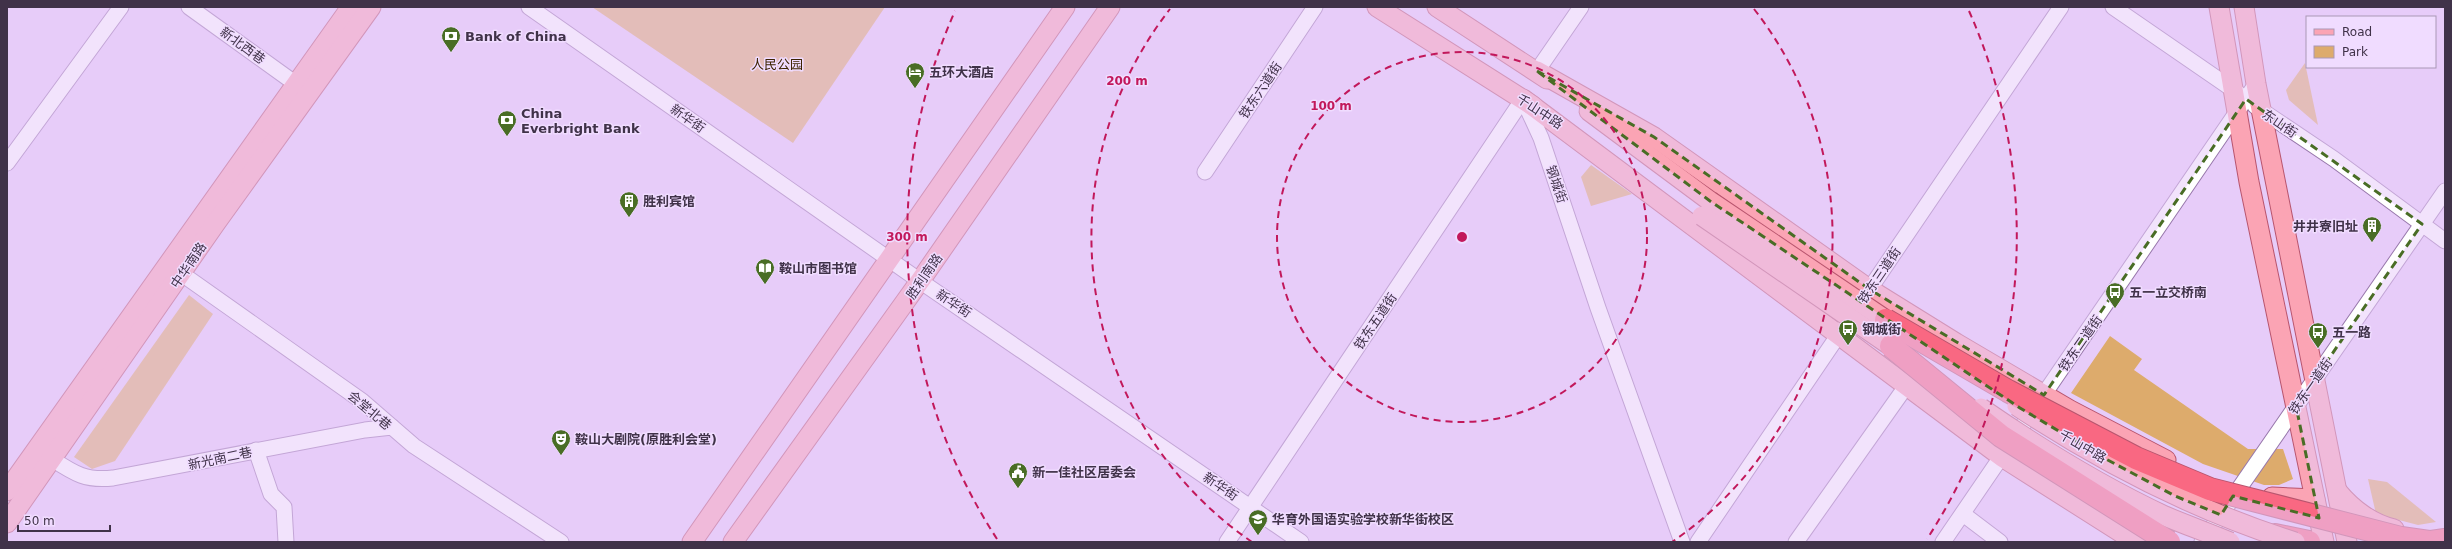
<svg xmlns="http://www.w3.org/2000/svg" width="2452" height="549" font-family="'DejaVu Sans','Noto Sans SC',sans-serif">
  <rect width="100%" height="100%" fill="#e7ccf9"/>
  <g fill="#ddab6c">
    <path d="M592 7H885L793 143Z"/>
    <path d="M2305 63 2318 125 2289 100 2286 90Z"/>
    <path d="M1591 165 1632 194 1591 206 1581 177Z"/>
    <path d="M189 295 213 314 115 461 92 469 74 457Z"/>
    <path d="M2110 336 2142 359 2134 370 2248 449H2283L2293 479 2279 485H2264L2203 464 2071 393Z"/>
    <path d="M2368 479 2387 482 2436 522 2418 525 2376 514Z"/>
  </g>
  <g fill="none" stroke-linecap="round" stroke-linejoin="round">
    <g stroke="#9878ac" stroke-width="17">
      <g id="minor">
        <path d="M189 7 296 84"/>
        <path d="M529 7 920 281 1301 542"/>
        <path d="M2113 7 2238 93"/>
        <path d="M1537 71 1581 7"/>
        <path d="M1523 99 1541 138 1598 308 1682 542"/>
        <path d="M2255 106 2334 159 2445 241"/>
        <path d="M7 163 121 7"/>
        <path d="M1205 172 1315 7"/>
        <path d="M182 274 362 401 414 446 561 542"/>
        <path d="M256 450 271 494 284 507 286 542"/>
        <path d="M52 459C75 474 86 481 113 478L365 430 392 427"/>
        <path d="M1963 514 2000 542"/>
        <path d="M1227 542 1523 99"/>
        <path d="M1698 542 2061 7"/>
        <path d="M1796 542 1907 385"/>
        <path d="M1943 542 2256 84"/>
        <path d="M2202 542 2445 191"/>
      </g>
    </g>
    <g stroke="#b8556e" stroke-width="21">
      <g id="major">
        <path d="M1377 7 1533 106"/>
        <path d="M1437 7 1547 79"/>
        <path d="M2219 7 2249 182 2324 542"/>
        <path d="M2244 7 2256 84 2347 542"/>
        <path d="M1537 71 1654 137 1869 289 1956 343 2070 410 2166 460"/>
        <path d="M1523 99 2002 457 2136 542"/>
        <path d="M1589 111 1710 201"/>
        <path d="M7 491 351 7"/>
        <path d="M2338 492C2352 509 2372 524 2394 529"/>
        <path d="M2272 497 2315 499"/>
        <path d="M7 523 215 224 371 7"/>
        <path d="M692 542 1065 7"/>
        <path d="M733 542 920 281 1110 7"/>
      </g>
    </g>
    <g stroke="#b8556e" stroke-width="24">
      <g id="highway">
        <path d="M2275 535 2309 542"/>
        <path d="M2431 542 2445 540"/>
      </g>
    </g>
    <use href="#minor" stroke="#fff" stroke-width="15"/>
    <use href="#major" stroke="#fba4b4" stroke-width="19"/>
    <use href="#highway" stroke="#f96882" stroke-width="22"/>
    <g stroke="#b8556e" stroke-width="21" stroke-linecap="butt">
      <g id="major-bridge">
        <path d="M1710 201 1886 320"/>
        <path d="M1702 216 1891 346"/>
        <path d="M2017 406C2103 463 2197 511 2295 542"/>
        <path d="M1981 408C2039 448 2101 486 2165 516 2186 525 2209 533 2230 542"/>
      </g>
    </g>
    <g stroke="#b8556e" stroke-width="24" stroke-linecap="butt">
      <g id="highway-bridge">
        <path d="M1886 320 2008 391 2136 458 2210 489 2401 538 2429 542"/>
        <path d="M1891 346 2001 436 2169 542"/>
      </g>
    </g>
    <use href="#major-bridge" stroke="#fba4b4" stroke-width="19"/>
    <use href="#highway-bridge" stroke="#f96882" stroke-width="22"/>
  </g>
  <path d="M0 0H2452V549H0ZM1537 71 1654 137 1869 289 2044 395 2246 99 2422 224 2296 406 2319 518 2233 496 2221 515 2175 496 2104 458 2020 408 1710 201Z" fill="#e7ccf9" fill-opacity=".55" fill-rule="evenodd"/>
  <path fill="none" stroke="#496d25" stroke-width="3" stroke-dasharray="8 5" stroke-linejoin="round" d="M1537 71 1654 137 1869 289 2044 395 2246 99 2422 224 2296 406 2319 518 2233 496 2221 515 2175 496 2104 458 2020 408 1710 201Z"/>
  <g fill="none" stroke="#c2185b" stroke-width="2" stroke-dasharray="7 5">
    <circle cx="1462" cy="237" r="185"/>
    <path d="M1252 542A370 370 0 0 1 1170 9M1754 9A370 370 0 0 1 1672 542"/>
    <path d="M997 539A555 555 0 0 1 955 11M1969 11A555 555 0 0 1 1927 539"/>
  </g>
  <defs>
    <g id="bank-pin" transform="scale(1)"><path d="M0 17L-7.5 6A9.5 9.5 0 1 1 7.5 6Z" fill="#496d25" stroke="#f0dcff"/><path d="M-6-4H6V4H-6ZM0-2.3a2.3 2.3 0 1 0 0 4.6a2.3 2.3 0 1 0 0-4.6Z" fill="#fff"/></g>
    <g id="hotel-pin" transform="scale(1)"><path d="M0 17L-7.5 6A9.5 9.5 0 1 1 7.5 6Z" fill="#496d25" stroke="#f0dcff"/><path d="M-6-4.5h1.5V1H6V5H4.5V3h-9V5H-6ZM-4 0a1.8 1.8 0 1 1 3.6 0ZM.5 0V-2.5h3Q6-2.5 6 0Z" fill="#fff"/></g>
    <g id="building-pin" transform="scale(1)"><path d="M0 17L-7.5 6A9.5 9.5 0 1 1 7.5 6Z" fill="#496d25" stroke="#f0dcff"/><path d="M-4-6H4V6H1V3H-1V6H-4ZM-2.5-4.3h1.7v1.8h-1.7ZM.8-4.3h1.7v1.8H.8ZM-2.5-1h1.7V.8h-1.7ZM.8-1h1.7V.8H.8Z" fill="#fff"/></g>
    <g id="library-pin" transform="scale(1)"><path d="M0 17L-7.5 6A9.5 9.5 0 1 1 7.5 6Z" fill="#496d25" stroke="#f0dcff"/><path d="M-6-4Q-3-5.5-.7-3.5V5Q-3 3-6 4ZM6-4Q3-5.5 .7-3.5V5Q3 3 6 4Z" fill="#fff"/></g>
    <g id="bus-pin" transform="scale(1)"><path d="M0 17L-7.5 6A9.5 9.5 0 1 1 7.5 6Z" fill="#496d25" stroke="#f0dcff"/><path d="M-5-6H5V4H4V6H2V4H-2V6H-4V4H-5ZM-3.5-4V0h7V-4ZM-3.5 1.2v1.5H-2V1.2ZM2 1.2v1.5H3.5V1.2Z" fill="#fff"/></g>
    <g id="theatre-pin" transform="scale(1)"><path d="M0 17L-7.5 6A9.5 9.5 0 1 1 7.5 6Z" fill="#496d25" stroke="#f0dcff"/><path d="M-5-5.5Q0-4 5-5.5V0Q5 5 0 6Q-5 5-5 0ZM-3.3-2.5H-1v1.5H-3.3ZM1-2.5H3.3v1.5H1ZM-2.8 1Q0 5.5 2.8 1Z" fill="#fff"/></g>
    <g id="civic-pin" transform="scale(1)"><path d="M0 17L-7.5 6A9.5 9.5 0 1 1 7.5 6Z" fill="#496d25" stroke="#f0dcff"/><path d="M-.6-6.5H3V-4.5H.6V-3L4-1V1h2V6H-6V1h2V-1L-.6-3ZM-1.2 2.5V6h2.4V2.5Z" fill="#fff"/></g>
    <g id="school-pin" transform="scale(1)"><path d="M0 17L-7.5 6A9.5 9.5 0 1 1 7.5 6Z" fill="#496d25" stroke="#f0dcff"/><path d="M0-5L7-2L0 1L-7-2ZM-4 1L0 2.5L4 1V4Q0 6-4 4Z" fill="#fff"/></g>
  </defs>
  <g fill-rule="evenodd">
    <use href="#bank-pin" x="451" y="36"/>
    <use href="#hotel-pin" x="915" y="72"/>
    <use href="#bank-pin" x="507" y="120"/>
    <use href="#building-pin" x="629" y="201"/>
    <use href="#building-pin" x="2372" y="226"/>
    <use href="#library-pin" x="765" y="268"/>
    <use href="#bus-pin" x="2115" y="292"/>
    <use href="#bus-pin" x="1848" y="329"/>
    <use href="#bus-pin" x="2318" y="332"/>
    <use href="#theatre-pin" x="561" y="439"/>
    <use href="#civic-pin" x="1018" y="472"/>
    <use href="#school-pin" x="1258" y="519"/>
  </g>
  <g text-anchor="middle" stroke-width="3" stroke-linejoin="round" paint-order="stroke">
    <g font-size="13" font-weight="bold" fill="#403249" stroke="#f0dcff" text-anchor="start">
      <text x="465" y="41">Bank of China</text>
      <text x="929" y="77">五环大酒店</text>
      <text x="521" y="118">China<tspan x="521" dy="15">Everbright Bank</tspan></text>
      <text x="643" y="206">胜利宾馆</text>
      <text x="2358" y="231" text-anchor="end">井井寮旧址</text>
      <text x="779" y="273">鞍山市图书馆</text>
      <text x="2129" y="297">五一立交桥南</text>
      <text x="1862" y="334">钢城街</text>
      <text x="2332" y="337">五一路</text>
      <text x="575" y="444">鞍山大剧院(原胜利会堂)</text>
      <text x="1032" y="477">新一佳社区居委会</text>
      <text x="1272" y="524">华育外国语实验学校新华街校区</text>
    </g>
    <g font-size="13" fill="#403249" stroke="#f0dcff">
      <text transform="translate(243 45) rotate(36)" y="5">新北西巷</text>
      <text transform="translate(1260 90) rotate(-56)" y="5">铁东六道街</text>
      <text transform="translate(1540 111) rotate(33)" y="5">千山中路</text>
      <text transform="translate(688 118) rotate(35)" y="5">新华街</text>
      <text transform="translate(2280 123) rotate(34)" y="5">东山街</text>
      <text transform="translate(1557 184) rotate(71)" y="5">钢城街</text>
      <text transform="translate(188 265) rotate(-56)" y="5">中华南路</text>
      <text transform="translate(1879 275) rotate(-56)" y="5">铁东三道街</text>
      <text transform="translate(924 276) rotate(-55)" y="5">胜利南路</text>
      <text transform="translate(954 303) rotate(33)" y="5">新华街</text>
      <text transform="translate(1375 321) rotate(-56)" y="5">铁东五道街</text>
      <text transform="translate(2080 343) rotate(-55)" y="5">铁东二道街</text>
      <text transform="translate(2310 386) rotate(-55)" y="5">铁东一道街</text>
      <text transform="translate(370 410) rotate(40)" y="5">会堂北巷</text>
      <text transform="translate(2083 446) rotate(30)" y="5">千山中路</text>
      <text transform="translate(220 458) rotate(-12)" y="5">新光南二巷</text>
      <text transform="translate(1221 486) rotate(34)" y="5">新华街</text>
    </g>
    <g font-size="13" fill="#3c2300" stroke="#f0dcff">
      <text x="777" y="69">人民公园</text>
    </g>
  </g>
  <circle cx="1462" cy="237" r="6" fill="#c2185b" stroke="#f0dcff" stroke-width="2"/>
  <g font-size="12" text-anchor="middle" font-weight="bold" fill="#c2185b" stroke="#f0dcff" stroke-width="3" stroke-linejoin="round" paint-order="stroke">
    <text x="1127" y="85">200 m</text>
    <text x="1331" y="110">100 m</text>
    <text x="907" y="241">300 m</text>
  </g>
  <rect width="2452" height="549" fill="none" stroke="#403249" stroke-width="16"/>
  <rect x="2306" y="16" width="130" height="52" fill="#f0dcff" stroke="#aa98b6"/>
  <rect x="2314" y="29" width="20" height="6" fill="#fba4b4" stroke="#aa98b6"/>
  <text x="2342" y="36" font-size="12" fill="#403249">Road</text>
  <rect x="2314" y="46" width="20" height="12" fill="#ddab6c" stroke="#aa98b6"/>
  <text x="2342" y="56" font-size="12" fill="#403249">Park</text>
  <path d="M18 525v6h92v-6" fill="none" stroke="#403249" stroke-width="2"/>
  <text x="24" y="525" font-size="12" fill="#403249" stroke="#f0dcff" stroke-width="3" paint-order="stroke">50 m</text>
</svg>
